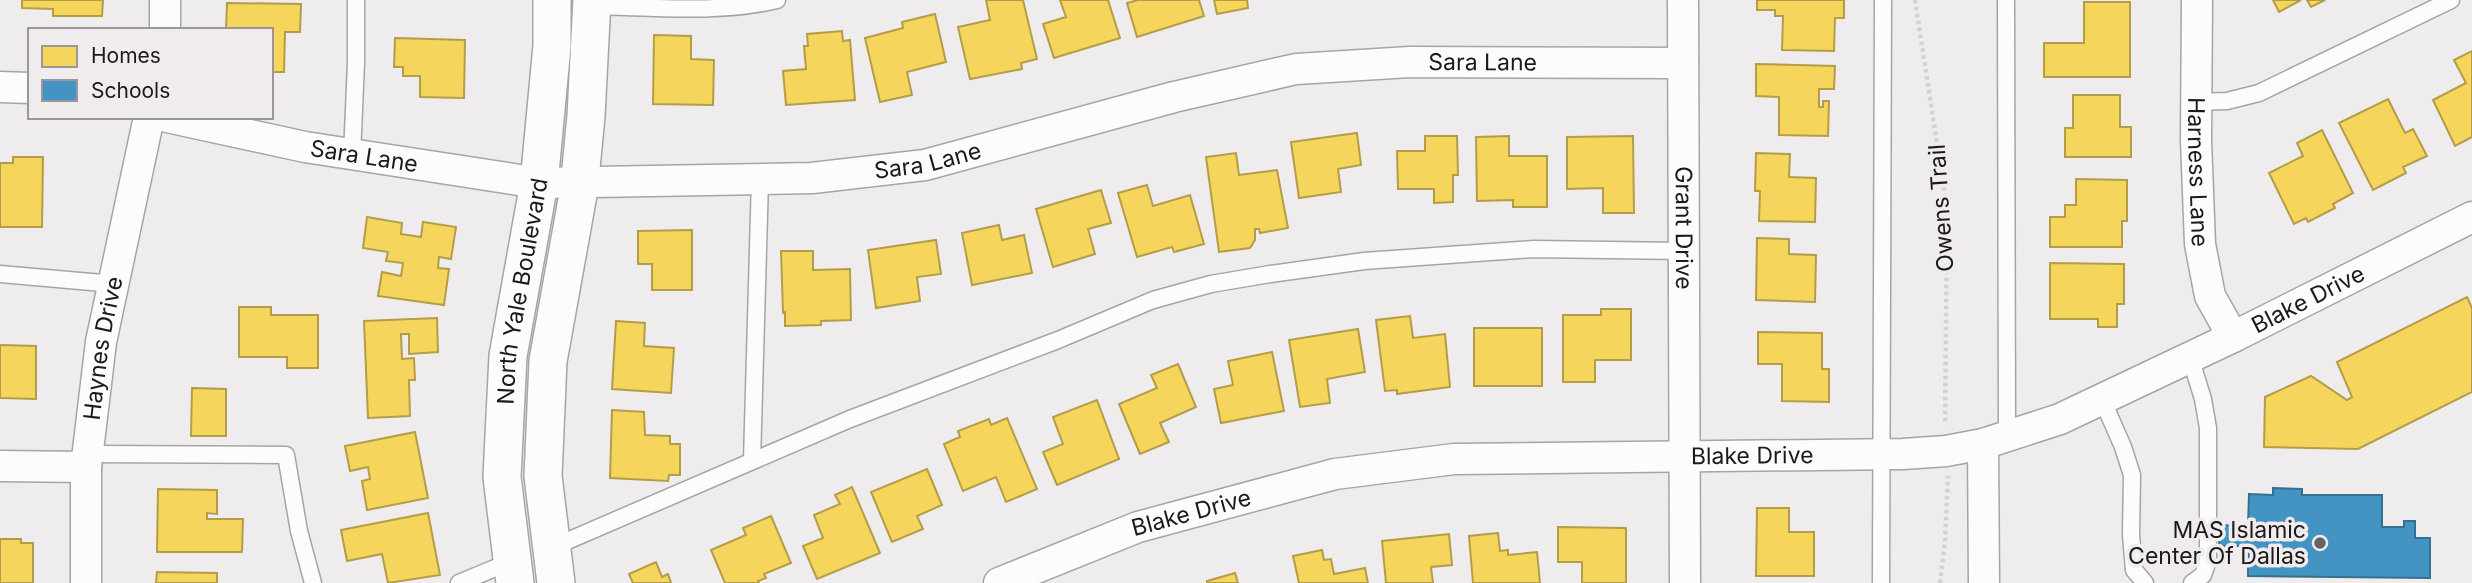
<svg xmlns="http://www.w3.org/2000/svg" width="2472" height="583" font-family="Inter,sans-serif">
  <rect width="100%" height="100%" fill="#efeced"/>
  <g fill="#f6d55c" stroke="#b49d48" stroke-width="2">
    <path d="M22 0H103L102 16H53V9L22 8Z"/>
    <path d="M986 0H1023L1037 59 1021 63 1022 69 970 79 958 27 990 20Z"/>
    <path d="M1060 0H1108L1120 38 1054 58 1043 24 1066 17Z"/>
    <path d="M1138 0H1199L1204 16 1137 37 1127 3Z"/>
    <path d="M1214 0H1247L1248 8 1217 14Z"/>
    <path d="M1757 0H1844V18H1835L1834 51 1782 50 1783 16H1775V10H1757Z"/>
    <path d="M2273 0H2301L2279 12Z"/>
    <path d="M2307 0H2325L2311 7Z"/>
    <path d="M2084 2H2130V77H2044V43H2084Z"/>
    <path d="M227 3 301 4 300 32H285L284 72H271V30H226Z"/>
    <path d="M935 14 946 62 907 72 912 95 880 102 865 38 903 28 902 22Z"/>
    <path d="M842 31 843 41 850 40 855 100 786 105 783 71 806 69 804 46H808L807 34Z"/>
    <path d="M654 35 691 36V59L714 60 713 105 653 104Z"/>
    <path d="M395 38 465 40 464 98 420 97V76H403V67H394Z"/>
    <path d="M2472 51V137L2455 146 2433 100 2466 83 2454 60Z"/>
    <path d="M1756 64 1835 66 1834 89H1819V107H1823V101H1829L1828 136 1779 135V97L1756 96Z"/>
    <path d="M2073 95H2120V127H2131V157H2065V128H2073Z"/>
    <path d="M2388 99 2405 133 2413 129 2427 156 2403 167 2406 173 2373 190 2339 123Z"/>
    <path d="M2322 130 2353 193 2333 204 2335 208 2308 222 2306 218 2294 224 2269 173 2303 156 2297 143Z"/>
    <path d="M1357 133 1361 165 1338 169 1341 192 1299 198 1291 142Z"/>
    <path d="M1425 136H1457L1458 175H1453V202L1434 203V189H1398L1397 151H1425Z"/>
    <path d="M1509 136V156H1547V207H1513V200L1477 201 1476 137Z"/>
    <path d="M1633 136 1634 213H1603V188L1567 189V137Z"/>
    <path d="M1236 153 1239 175 1277 170 1288 228 1260 233 1259 229H1255V240L1250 248 1219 252 1206 157Z"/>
    <path d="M1756 153 1790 154 1789 177 1816 178 1815 222 1759 221 1760 191H1755Z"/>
    <path d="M13 157H43L42 227H0V163H13Z"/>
    <path d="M2076 179 2127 180V221H2122V247H2050V217H2065V205H2076Z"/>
    <path d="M1147 185 1153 206 1190 195 1204 244 1174 252 1172 247 1137 257 1118 193Z"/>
    <path d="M1101 190 1111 223 1088 229 1095 254 1053 267 1036 209Z"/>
    <path d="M367 217 402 223 401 234 421 237 423 222 456 227 451 259 439 257 438 268 449 269 444 305 378 296 382 272 401 276 403 263 386 261 388 252 363 248Z"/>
    <path d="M999 225 1002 240 1024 235 1032 273 972 285 962 233Z"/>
    <path d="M692 230V290H652V264H638V231Z"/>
    <path d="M1757 238 1789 239V254L1816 255 1815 302 1756 300Z"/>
    <path d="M936 240 941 274 917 277 920 301 876 308 868 250Z"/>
    <path d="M781 251H813V270L850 269 851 320 821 321V325L785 326V312L783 313Z"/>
    <path d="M2050 263 2124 264V304H2117V327H2098V319H2050Z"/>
    <path d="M2467 297 2472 308V392L2358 449 2264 447 2265 397 2311 376 2347 400 2352 397 2337 362Z"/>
    <path d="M239 307H271V315H318V368H287V357H239Z"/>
    <path d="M1601 309H1631V360H1595V382H1563V315H1601Z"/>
    <path d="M1410 316 1413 338 1445 334 1450 387 1397 394V390L1385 391 1376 320Z"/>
    <path d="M437 318 438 352 409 354V334H401L402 359 414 358 415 380H409L410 416 368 418 364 321Z"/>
    <path d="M616 321 645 323 644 346 674 348 671 393 612 389Z"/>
    <rect x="1474" y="328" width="68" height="58"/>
    <path d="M1358 329 1365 372 1327 379 1330 403 1300 407 1289 340Z"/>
    <path d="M1758 332 1822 333V369H1829V402L1782 401V364H1758Z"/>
    <path d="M0 345 36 346V399L0 398Z"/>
    <path d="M1272 352 1284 411 1221 423 1214 389 1233 385 1228 361Z"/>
    <path d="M1178 364 1196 407 1160 423 1169 442 1140 454 1119 404 1157 388 1151 375Z"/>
    <path d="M192 388 226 389V436H191Z"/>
    <path d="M1097 400 1119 459 1057 485 1043 452 1063 444 1053 417Z"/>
    <path d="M612 410 644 412 645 435 670 436V444H680V475H669L668 481 610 478Z"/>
    <path d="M1007 418 1037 489 1006 502 996 477 963 491 944 444 960 437 958 431 989 419 991 425Z"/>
    <path d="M415 432 428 498 367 510 362 481 370 479 368 467 350 471 345 446Z"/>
    <path d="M927 469 942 505 917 516 923 529 892 542 871 492Z"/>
    <path d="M852 487 880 553 817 579 803 546 823 538 814 515 840 504 835 495Z"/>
    <path d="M158 489 217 490V514L207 513V519H243L242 552H157Z"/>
    <path d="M1757 508H1789V532H1814V576H1756Z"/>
    <path d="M428 513 440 575 388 583 382 554 347 561 341 530Z"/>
    <path d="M771 516 791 563 764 574 766 578 758 581 759 583H725L711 550 746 535 743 528Z"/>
    <path d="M1558 527 1626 528V583H1582V562H1558Z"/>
    <path d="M1498 533 1500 551 1508 550V555L1537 552 1540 583H1473L1469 536Z"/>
    <path d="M1449 534 1452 565 1431 567 1433 583H1386L1382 541Z"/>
    <path d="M0 539H21V543H33V583H0Z"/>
    <path d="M1322 550 1324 560 1331 559 1334 574 1365 568 1368 583H1299L1293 556Z"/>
    <path d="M656 562 662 577 668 574 671 583H633L629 574Z"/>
    <path d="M157 572 217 573V583H156Z"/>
    <path d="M1235 573 1238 583H1207V581Z"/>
  </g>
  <path fill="#4393c3" stroke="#376f90" stroke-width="2" d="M2273 488 2302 489V495H2382V527H2404V521H2415V538H2430V578L2248 576V546H2219V525L2248 526 2249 494 2273 495Z"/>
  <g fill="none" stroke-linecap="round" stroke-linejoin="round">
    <g stroke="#a6a4a5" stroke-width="19">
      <g id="service">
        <path d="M2006 0 2007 436"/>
        <path d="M592 6C652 7 718 14 777 0"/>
        <path d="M2196 102 2227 101 2259 93 2451 0"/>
        <path d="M352 155 356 63V0"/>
        <path d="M0 274 114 284"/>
        <path d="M2190 357 2203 399 2208 428V561L2203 575 2192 583"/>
        <path d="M2102 399 2123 447 2132 475 2131 535 2134 570 2145 583"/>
        <path d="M88 454 286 455 299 531 313 583"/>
        <path d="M752 461 760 179"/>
        <path d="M551 548 850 419 1058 340 1153 300 1211 284 1270 274 1364 261 1534 249 1683 251"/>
        <path d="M459 583 512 561"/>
        <path d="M1881 583 1883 0"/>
      </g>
    </g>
    <g stroke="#a6a4a5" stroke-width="33">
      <g id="minor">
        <path id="s1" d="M1683 0 1685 583"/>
        <path id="s2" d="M2197 0 2196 140 2200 244 2210 296 2233 337"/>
        <path d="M165 30V0"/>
        <path d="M0 87 30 88"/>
        <path id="s3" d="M167 117 305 147 539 183 812 178 925 165 1174 97 1296 69 1410 62 1683 63"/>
        <path d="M1983 444 1984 583"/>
        <path d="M0 466 86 467"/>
        <path id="s4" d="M86 583V467L101 342 149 117"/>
        <path id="s5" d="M999 583 1138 527 1335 474 1454 459 1903 454 1946 451 1983 444 2060 419 2233 337 2472 217"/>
      </g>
    </g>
    <g stroke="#a6a4a5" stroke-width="40">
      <g id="tertiary">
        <path id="s6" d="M515 583 502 477 508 356 539 183 552 46V0"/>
        <path d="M556 583 543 476 548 361 579 189 586 116 592 0"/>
      </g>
    </g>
    <g stroke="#d3d2d2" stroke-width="4.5" stroke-dasharray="3.5 3.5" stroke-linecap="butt">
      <path d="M1915 0 1944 189 1947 225 1945 425"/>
      <path d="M1940 583 1945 541 1948 476"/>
    </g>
    <use href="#service" stroke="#fdfcfc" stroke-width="16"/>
    <use href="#minor" stroke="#fdfcfc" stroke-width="30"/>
    <use href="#tertiary" stroke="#fdfcfc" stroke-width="37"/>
  </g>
  <circle fill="#656464" stroke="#f0ebed" stroke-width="2.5" cx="2320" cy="543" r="7"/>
  <g text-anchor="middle" stroke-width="7" stroke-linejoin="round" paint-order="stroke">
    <g font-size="23" fill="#1b1a1a" stroke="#f0ebed">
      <text dy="8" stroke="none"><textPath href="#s3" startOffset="1335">Sara Lane</textPath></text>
      <text dy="8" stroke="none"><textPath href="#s3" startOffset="201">Sara Lane</textPath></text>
      <text dy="8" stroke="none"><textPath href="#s3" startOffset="768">Sara Lane</textPath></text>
      <text dy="8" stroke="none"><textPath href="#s2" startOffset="172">Harness Lane</textPath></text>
      <text transform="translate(1941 208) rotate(-94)" y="8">Owens Trail</text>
      <text dy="8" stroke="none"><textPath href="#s1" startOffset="228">Grant Drive</textPath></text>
      <text dy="8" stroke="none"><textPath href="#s6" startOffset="294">North Yale Boulevard</textPath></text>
      <text dy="8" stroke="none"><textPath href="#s5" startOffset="1360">Blake Drive</textPath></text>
      <text dy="8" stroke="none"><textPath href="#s4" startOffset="236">Haynes Drive</textPath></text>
      <text dy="8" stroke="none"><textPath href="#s5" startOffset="772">Blake Drive</textPath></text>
      <text dy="8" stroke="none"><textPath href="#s5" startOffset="205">Blake Drive</textPath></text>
    </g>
    <g font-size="23" fill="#1b1a1a" stroke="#f0ebed" text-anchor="end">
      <text x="2306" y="538">MAS Islamic<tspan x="2306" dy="26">Center Of Dallas</tspan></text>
    </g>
  </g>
  <rect x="28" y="28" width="245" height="91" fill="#f0ebed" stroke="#9b9799" stroke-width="2"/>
  <rect x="42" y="46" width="35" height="21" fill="#f6d55c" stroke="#9b9799" stroke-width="2"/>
  <text x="91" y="63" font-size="21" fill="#1b1a1a">Homes</text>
  <rect x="42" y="80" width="35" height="21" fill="#4393c3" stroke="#9b9799" stroke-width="2"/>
  <text x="91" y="98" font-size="21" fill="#1b1a1a">Schools</text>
</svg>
